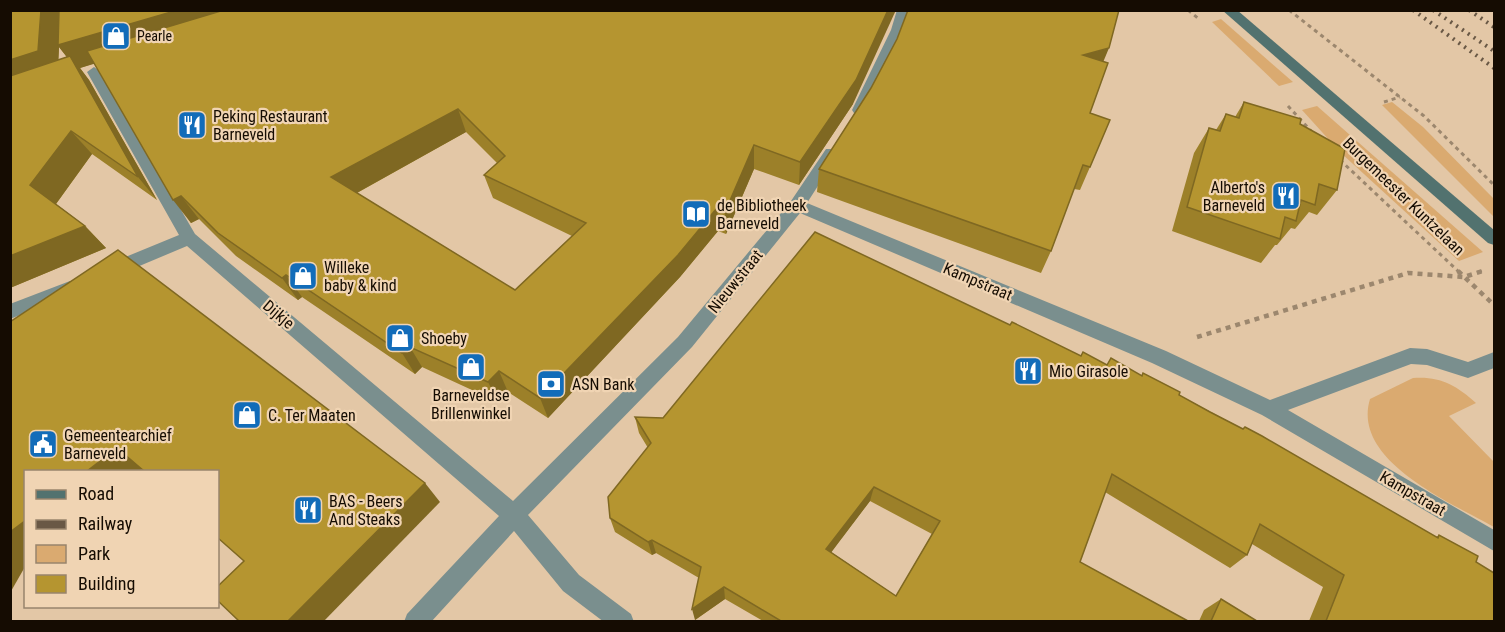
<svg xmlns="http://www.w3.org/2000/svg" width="1505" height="632" font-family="'Roboto Condensed',sans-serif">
  <rect width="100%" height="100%" fill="#e3c7a6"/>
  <g fill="#daaa70">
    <path d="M1221 19 1293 82 1279 86 1212 22Z"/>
    <path d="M1392 102 1423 127 1494 199V217L1382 105Z"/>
    <path d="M1317 106 1483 252 1459 261 1341 153 1302 110Z"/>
    <path d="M1413 378C1440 376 1456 385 1476 403L1449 416 1494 462V527C1452 503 1351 461 1370 399Z"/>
  </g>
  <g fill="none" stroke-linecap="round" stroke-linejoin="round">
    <g stroke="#9c876e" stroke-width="3" stroke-dasharray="4 4" stroke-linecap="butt">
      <path d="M1188 10 1199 19"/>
      <path d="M1289 10 1424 116 1494 185"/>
      <path d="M1384 102 1400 97"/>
      <path d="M1288 106 1311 131"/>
      <path d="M1340 160 1459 272"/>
      <path d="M1478 272 1485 270"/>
    </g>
    <g stroke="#9c876e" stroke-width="4.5" stroke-dasharray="5 5" stroke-linecap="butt">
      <path d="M1458 271 1494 305"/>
      <path d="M1197 337 1408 273 1464 277 1483 271"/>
    </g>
    <g fill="#7a8f8e" fill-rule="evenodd">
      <path d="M897 10H910L905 30 866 110 859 115 854 113 852 110 891 30Z"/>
      <path d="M94 67 101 72 195 234 513 501 678 337 791 201 826 149H836L839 153 807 203 1166 351 1270 400 1410 348 1427 349 1468 362 1494 352V368L1468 378 1427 365 1411 364 1288 410 1494 530V551L1262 415 1152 363 800 213 692 347 528 515 579 575 631 614 634 622H604L563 591 514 531 431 622H404L407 614 499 516 187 246 118 275 112 277 106 275 103 270 106 265 179 235 87 72Z"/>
      <path d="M70 281 76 283 79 288 76 293 10 319V304Z"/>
    </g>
    <path fill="#52726f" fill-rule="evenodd" d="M1222 10H1237L1494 230V245L1488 243Z"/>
    <g stroke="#695845" stroke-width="4" stroke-dasharray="2 5" stroke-linecap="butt">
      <path d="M1413 10 1494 68"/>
      <path d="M1433 10 1494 51"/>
      <path d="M1469 10 1494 27"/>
    </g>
  </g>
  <g fill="#9c8029" fill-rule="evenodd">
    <path d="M10 10 853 104 799 185 754 169 726 234 718 231 680 277 548 418 508 392 498 402 422 367 415 374 302 297 298 300 236 256 199 219 191 223 95 63 80 68 89 80 157 200 92 154 56 204 85 226 106 248 10 288ZM59 47 67 57 58 60ZM466 132 497 163 484 175 493 198 572 236 515 290 357 193Z"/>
    <path d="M897 39 1104 61 1090 113V167L1080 190 1074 189 1051 251 1041 273 817 192 819 169 871 88Z"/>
    <path d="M1244 102 1300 124 1337 190 1317 215 1309 212 1295 229 1291 228 1277 245H1275L1261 263 1172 231 1194 153 1209 128 1216 130 1226 114 1235 117Z"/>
    <path d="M1010 325 1081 356 1106 365 1179 395 1243 429 1245 427 1436 537 1439 535 1476 562 1494 621H1309L1323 587 1252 544 1247 555 1230 568 1105 492 1080 562 1188 621H763L725 599 695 620 699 578 656 553 652 555 615 532 610 518 648 448 639 433 635 417 663 418ZM870 501 932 534 896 596 831 552Z"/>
    <path d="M1221 599 1257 621H1199L1204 610Z"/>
  </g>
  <g fill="#7f6822">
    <path d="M41 10H274L80 68 89 80 157 200 138 177 76 69 59 47 58 74 10 91V60Z"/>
    <path d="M888 10H896L853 104 799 185 800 162Z"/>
    <path d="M1109 48 1099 72 1083 55Z"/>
    <path d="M458 109 466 132 344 200 331 177Z"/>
    <path d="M71 131 92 154 53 208 30 185Z"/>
    <path d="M754 145V169L726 234 725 212Z"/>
    <path d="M181 196 199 219 191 223 173 200Z"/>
    <path d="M717 208 718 231 680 277 548 418 540 398Z"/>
    <path d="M85 226 106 248 10 288V256Z"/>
    <path d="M286 275 302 297 298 300 282 278Z"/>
    <path d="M410 347 422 367 415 374 402 353Z"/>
    <path d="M499 371 508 392 498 402 488 382Z"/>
    <path d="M117 448 144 468 139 471H87Z"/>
    <path d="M425 483 440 502 324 621H288Z"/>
    <path d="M874 487 870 501 824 562 826 549Z"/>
    <path d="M26 520V565L10 593V532Z"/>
    <path d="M652 540 656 553 652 555 648 542Z"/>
    <path d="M724 587 725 599 695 620 692 609Z"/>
  </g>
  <g fill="#b59530" stroke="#7f6822" stroke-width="1.5" fill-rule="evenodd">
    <path d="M10 10H41L38 51 10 60Z"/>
    <path d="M59 10H178L58 45Z"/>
    <path d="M224 10H888L856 80 800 162 754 145 725 212 717 208 678 255 540 398 499 371 488 382 410 347 402 353 286 275 282 278 218 233 181 196 173 200 87 51ZM458 109 505 156 484 175 586 223 515 290 331 177Z"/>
    <path d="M908 10H1119L1109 48 1083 55 1108 63 1090 113 1110 120 1090 167 1083 165 1051 251 819 169 871 88 897 39Z"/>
    <path d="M70 56 138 177 71 131 30 185 85 226 10 256V76Z"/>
    <path d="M1244 102 1301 119 1300 124 1345 149 1337 190 1319 184 1315 205 1301 200 1296 221 1285 217 1280 239 1187 207 1209 128 1220 131 1226 114 1239 118Z"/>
    <path d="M815 232 1010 325 1012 322 1081 356 1083 352 1107 365 1111 358 1142 376 1143 373 1180 392 1179 395 1210 412 1243 429 1245 427 1262 436 1438 538 1439 535 1478 556 1476 562 1494 573V621H1326L1344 575 1260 524 1247 555 1112 474 1080 562 1188 621H781L724 587 692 609 701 567 652 540 648 542 610 518 608 497 651 443 635 417 663 418ZM874 487 940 521 896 596 826 549Z"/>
    <path d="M118 250 425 483 288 621H239L218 601V586L244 561 218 538V471H144L117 448 87 471H26V520L10 532V322Z"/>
    <path d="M1221 599 1257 621H1211Z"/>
  </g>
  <defs>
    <g id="shop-square" transform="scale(1.5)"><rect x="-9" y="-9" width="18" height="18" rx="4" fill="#126cb9" stroke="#f0d4b3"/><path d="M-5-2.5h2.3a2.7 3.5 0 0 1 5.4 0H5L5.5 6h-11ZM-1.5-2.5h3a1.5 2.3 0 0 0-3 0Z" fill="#fff"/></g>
    <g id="restaurant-square" transform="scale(1.5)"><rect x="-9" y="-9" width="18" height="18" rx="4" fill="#126cb9" stroke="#f0d4b3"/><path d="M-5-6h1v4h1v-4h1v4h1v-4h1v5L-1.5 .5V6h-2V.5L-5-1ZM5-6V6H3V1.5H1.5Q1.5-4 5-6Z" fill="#fff"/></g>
    <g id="library-square" transform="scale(1.5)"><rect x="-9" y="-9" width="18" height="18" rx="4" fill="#126cb9" stroke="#f0d4b3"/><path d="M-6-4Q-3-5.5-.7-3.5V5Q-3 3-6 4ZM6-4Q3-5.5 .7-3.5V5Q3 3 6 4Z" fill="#fff"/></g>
    <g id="bank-square" transform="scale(1.5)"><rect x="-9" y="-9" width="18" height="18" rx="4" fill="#126cb9" stroke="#f0d4b3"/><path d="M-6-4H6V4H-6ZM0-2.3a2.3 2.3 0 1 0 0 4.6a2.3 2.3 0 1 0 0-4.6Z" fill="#fff"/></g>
    <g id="civic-square" transform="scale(1.5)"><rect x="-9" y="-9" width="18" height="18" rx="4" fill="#126cb9" stroke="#f0d4b3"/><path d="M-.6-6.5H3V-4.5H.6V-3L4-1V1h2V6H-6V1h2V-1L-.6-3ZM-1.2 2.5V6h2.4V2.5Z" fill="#fff"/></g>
  </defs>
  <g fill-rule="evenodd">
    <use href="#shop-square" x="116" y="36"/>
    <use href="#restaurant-square" x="192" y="125"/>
    <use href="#restaurant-square" x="1286" y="196"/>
    <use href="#library-square" x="696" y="214"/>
    <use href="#shop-square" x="303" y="276"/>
    <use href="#shop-square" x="400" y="338"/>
    <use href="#shop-square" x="471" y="367"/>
    <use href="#restaurant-square" x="1028" y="371"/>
    <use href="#bank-square" x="551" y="384"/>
    <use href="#shop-square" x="247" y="415"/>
    <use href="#civic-square" x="43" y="444"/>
    <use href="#restaurant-square" x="308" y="510"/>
  </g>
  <g text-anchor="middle" stroke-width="4.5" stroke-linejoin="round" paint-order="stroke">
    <g font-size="14" fill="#150c02" stroke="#f0d4b3" text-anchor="start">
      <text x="137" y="41">Pearle</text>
    </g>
    <g font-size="16" fill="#150c02" stroke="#f0d4b3" text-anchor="start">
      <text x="213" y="122">Peking Restaurant<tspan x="213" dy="18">Barneveld</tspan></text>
      <text x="1265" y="193" text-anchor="end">Alberto's<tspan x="1265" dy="18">Barneveld</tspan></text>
      <text x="717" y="211">de Bibliotheek<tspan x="717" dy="18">Barneveld</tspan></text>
      <text x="324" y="273">Willeke<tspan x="324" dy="18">baby &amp; kind</tspan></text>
      <text x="421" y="344">Shoeby</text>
      <text x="1049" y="377">Mio Girasole</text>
      <text x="572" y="390">ASN Bank</text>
      <text x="471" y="401" text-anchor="middle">Barneveldse<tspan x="471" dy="18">Brillenwinkel</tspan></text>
      <text x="268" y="421">C. Ter Maaten</text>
      <text x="64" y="441">Gemeentearchief<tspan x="64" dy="18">Barneveld</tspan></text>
      <text x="329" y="507">BAS - Beers<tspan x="329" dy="18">And Steaks</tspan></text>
    </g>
    <g font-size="16" fill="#150c02" stroke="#f0d4b3">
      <text transform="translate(1404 196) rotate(44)" y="6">Burgemeester Kuntzelaan</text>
      <text transform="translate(735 281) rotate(-51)" y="6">Nieuwstraat</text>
      <text transform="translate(978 281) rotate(23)" y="6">Kampstraat</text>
      <text transform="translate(279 314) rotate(40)" y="6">Dijkje</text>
      <text transform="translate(1413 493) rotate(30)" y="6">Kampstraat</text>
    </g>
  </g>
  <rect width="1505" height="632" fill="none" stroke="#150c02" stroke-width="24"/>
  <rect x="24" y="470" width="195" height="138" fill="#f0d4b3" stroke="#98846c" stroke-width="1.5"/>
  <rect x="36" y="490" width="30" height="9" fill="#52726f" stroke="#98846c" stroke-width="1.5"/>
  <text x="78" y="500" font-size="18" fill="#150c02">Road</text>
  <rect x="36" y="520" width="30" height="9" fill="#695845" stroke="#98846c" stroke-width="1.5"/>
  <text x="78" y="530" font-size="18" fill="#150c02">Railway</text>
  <rect x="36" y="545" width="30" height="18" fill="#daaa70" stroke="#98846c" stroke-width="1.5"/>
  <text x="78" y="560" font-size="18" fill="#150c02">Park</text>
  <rect x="36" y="575" width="30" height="18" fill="#b59530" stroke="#98846c" stroke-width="1.5"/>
  <text x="78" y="590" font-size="18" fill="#150c02">Building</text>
</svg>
